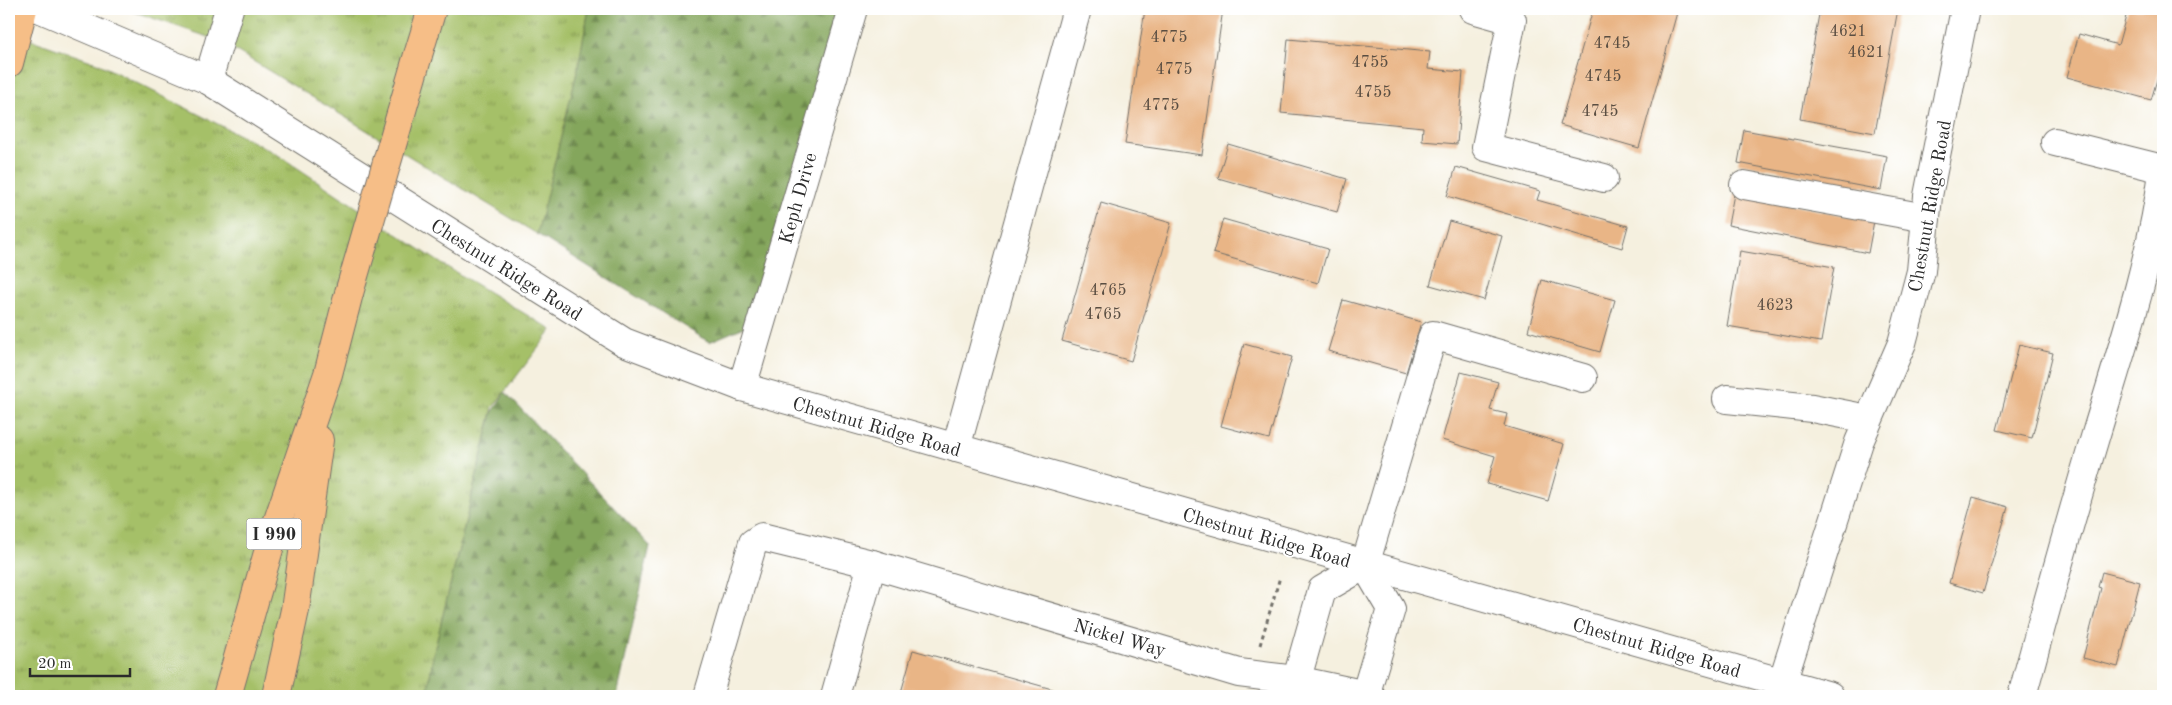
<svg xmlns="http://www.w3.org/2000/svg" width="2172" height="705" font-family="'Old Standard TT',serif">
  <defs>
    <pattern id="grass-tufts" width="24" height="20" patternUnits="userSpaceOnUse" patternTransform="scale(1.25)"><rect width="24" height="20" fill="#a5c067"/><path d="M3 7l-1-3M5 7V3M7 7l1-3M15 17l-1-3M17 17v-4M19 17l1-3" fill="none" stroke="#879c55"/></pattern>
    <pattern id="forest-firs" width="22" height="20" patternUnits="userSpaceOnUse" patternTransform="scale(1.25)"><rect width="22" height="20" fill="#84a65c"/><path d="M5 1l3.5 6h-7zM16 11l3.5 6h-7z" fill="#6c874c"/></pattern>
  </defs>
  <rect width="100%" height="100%" fill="#fff"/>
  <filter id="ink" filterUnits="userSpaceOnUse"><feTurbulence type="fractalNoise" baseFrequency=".02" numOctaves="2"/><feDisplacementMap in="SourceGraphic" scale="10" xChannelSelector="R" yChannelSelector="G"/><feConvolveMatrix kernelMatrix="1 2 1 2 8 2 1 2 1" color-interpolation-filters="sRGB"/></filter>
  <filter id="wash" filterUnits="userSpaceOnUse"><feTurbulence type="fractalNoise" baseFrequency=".0096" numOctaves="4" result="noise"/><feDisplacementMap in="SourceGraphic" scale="20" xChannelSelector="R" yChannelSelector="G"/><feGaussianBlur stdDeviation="1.12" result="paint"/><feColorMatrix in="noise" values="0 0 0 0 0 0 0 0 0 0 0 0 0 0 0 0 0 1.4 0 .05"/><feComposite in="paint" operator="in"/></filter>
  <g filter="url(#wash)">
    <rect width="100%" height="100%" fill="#f5f0df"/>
    <g fill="url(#grass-tufts)" stroke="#687649">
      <path d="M126 9H589L577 72 537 234 220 41Z"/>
      <path d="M9 32 97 63 275 153 442 264 552 330 493 407 433 656 427 696H9Z"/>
    </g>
    <g fill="url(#forest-firs)" stroke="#586844">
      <path d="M589 9H853L761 320 709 342 537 234 577 72Z"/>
      <path d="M505 392 650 546 617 696H427L433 656 492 413Z"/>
    </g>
    <g id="blocks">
      <g fill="#e9b586">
        <path d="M1145 9H1223L1202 155 1125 144Z"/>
        <path d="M1593 9H1678L1639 148 1560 125Z"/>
        <path d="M1820 9H1898L1875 133 1800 119Z"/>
        <path d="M2128 9H2163V59L2151 100 2067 77 2079 34 2118 45Z"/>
        <path d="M1288 39 1430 52 1428 69 1463 72 1457 144 1422 141 1423 127 1281 113Z"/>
        <path d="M1744 130 1887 156 1881 190 1738 163Z"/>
        <path d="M1228 144 1347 179 1337 212 1218 178Z"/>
        <path d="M1456 167 1540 191 1537 200 1628 226 1622 248 1447 196Z"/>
        <path d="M1734 194 1874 221 1868 253 1728 225Z"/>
        <path d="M1101 203 1171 223 1131 361 1062 341Z"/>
        <path d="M1223 219 1328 249 1318 283 1213 253Z"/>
        <path d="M1449 221 1502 236 1484 300 1430 285Z"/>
        <path d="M1740 251 1834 267 1821 342 1727 326Z"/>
        <path d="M1542 280 1615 300 1600 352 1528 331Z"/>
        <path d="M1343 300 1421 322 1406 373 1328 351Z"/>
        <path d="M1244 344 1292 357 1269 439 1221 426Z"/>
        <path d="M2019 345 2053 353 2032 438 1997 430Z"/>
        <path d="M1461 372 1498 382 1490 410 1507 414 1504 426 1564 444 1548 501 1487 484 1495 456 1442 440Z"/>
        <path d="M1973 497 2008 507 1983 593 1949 583Z"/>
        <path d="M2102 572 2140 582 2118 667 2083 658 2101 588 2098 587Z"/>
        <path d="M913 650 1077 696H900Z"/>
      </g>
    </g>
  </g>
  <g filter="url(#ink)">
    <use href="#blocks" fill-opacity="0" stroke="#72706a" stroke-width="1"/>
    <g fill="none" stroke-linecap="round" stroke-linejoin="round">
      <g stroke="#72706a" stroke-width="30">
        <g id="minor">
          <path d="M41 9 208 80 624 342 742 387 1830 696"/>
          <path d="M1473 9 1512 20 1486 147 1604 178"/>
          <path d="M208 80 229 9"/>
          <path d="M2055 142 2163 169"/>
          <path d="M1744 185 1926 218"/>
          <path d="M742 387 853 9"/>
          <path d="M1727 399 1812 408 1868 419"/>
          <path d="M956 448 1077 9"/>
          <path d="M1365 565 1391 609 1365 696"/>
          <path d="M1782 683 1859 442 1902 343 1921 271 1928 196 1965 9"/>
          <path d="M708 696 753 543 762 537 872 564 1239 673 1296 680 1371 696"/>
          <path d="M835 696 872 564"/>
          <path d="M1292 696 1322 590 1365 565 1433 335 1583 378"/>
          <path d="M2022 696C2046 608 2070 521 2096 434 2122 348 2151 262 2163 173"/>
        </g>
      </g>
      <g stroke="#72706a" stroke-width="30">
        <g id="highway">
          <path d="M418 55 432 9"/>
          <path d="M9 63 23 9"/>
          <path d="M227 696 273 535 328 374 349 293"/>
          <path d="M276 696 295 610 319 440"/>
        </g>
      </g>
      <path stroke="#72706a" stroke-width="3" stroke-dasharray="4 4" stroke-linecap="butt" d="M1260 645 1280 577"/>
      <use href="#minor" stroke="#fff" stroke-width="28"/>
      <use href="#highway" stroke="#f6be87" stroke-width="28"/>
      <g stroke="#72706a" stroke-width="30" stroke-linecap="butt">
        <path id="highway-bridge" d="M349 293 418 55"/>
      </g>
      <use href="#highway-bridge" stroke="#f6be87" stroke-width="28"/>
    </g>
  </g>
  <g text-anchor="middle" stroke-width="4" stroke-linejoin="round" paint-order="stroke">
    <g font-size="16" fill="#5a4e42">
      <text x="1848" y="36">4621</text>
      <text x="1169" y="42">4775</text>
      <text x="1612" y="48">4745</text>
      <text x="1866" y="57">4621</text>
      <text x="1370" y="67">4755</text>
      <text x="1174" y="74">4775</text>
      <text x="1603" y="81">4745</text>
      <text x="1373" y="97">4755</text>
      <text x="1161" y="110">4775</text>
      <text x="1600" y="116">4745</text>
      <text x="1108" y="295">4765</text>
      <text x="1775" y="310">4623</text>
      <text x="1103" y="319">4765</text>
    </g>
    <rect fill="#fff" stroke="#6b6b6b" stroke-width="1" x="246.5" y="518.5" width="55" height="31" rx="4"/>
    <g font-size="18" font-weight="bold" fill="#2b2b2b">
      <text x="274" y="540">I 990</text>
    </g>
    <g font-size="19" fill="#2b2b2b" stroke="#fff">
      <text transform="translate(797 198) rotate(-74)" y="7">Keph Drive</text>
      <text transform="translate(1929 206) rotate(-80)" y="7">Chestnut Ridge Road</text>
      <text transform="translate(507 269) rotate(32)" y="7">Chestnut Ridge Road</text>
      <text transform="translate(877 426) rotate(16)" y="7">Chestnut Ridge Road</text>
      <text transform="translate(1267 537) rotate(16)" y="7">Chestnut Ridge Road</text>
      <text transform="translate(1120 637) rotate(16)" y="7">Nickel Way</text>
      <text transform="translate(1657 647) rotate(16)" y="7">Chestnut Ridge Road</text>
    </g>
  </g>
  <rect width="2172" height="705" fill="none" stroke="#fff" stroke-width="30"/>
  <path d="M30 668v8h100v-8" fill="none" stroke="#2b2b2b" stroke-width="2.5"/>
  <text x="38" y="668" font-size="15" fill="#2b2b2b" stroke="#ffffff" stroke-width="4" paint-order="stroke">20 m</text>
</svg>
